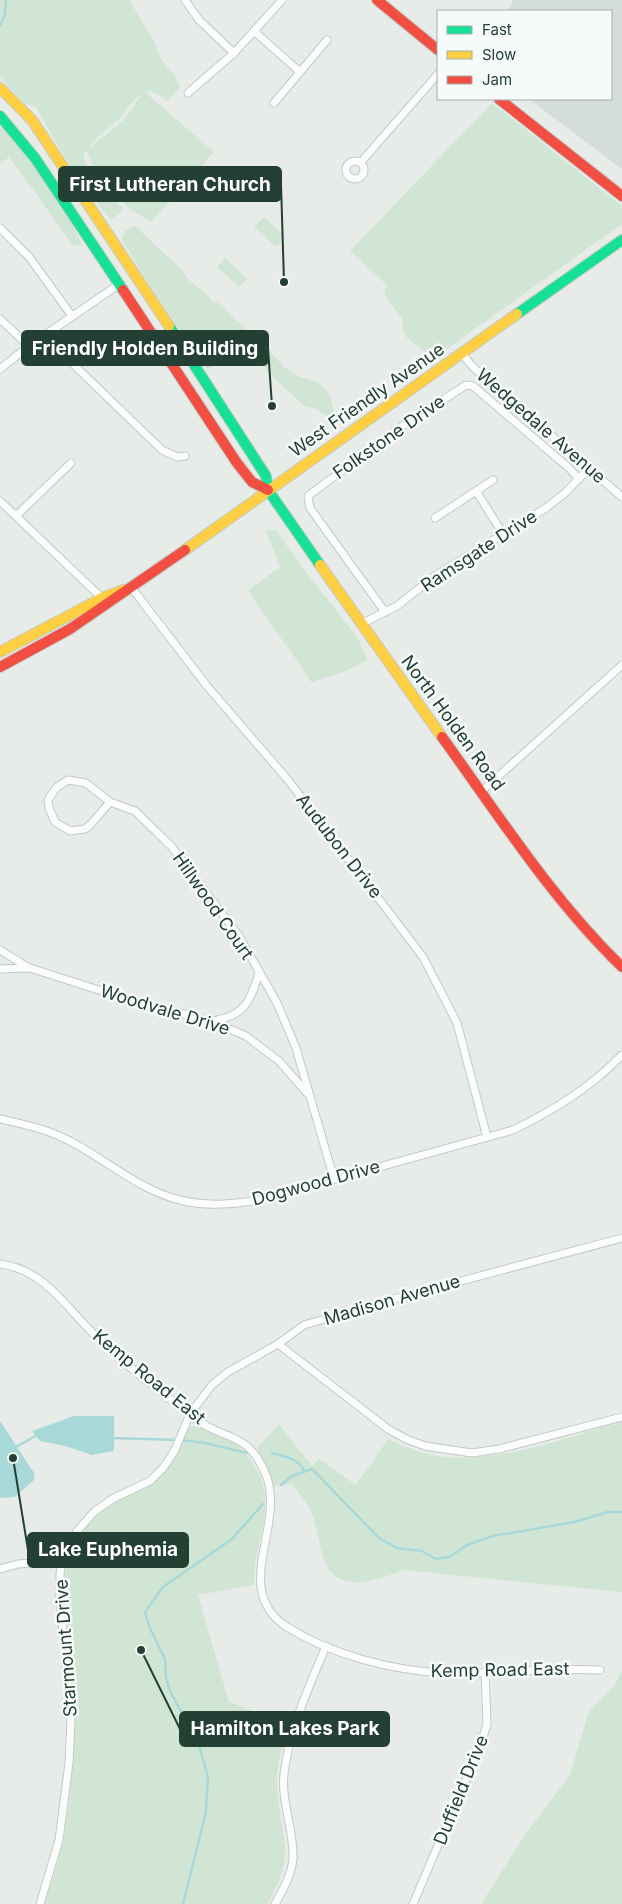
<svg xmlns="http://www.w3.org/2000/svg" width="622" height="1904" font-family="Inter,sans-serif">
  <rect width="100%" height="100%" fill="#e7ece9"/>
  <path fill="#d5ddd9" d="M513 0H622V169L529 99H611V11H508Z"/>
  <g fill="#d1e5d4" fill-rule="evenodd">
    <path d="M0 0H129L154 41 160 58 176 77 180 88 167 101 150 90 146 93 214 152 151 222 131 210 98 180 87 150 83 156 93 179 124 209 111 220C82 185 58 149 37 108L24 103 0 77ZM142 94 123 121 89 148C96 136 108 130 118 120 127 111 130 101 142 94Z"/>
    <path d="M492 103 622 206V224L434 358 407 338 403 330 402 318 384 294 387 285 350 251Z"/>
    <path d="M0 127 17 142 73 226 83 246 73 245 9 157 0 164Z"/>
    <path d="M264 217 286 237 276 247 254 227Z"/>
    <path d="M135 226 180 268 191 282 206 293 214 304 217 302 268 349 284 367 297 376 317 382 330 394 334 411 327 417 317 409 304 406 266 370 261 361 233 341 208 370 154 293 122 240 125 230Z"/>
    <path d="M225 258 247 279 239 287 217 267Z"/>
    <path d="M276 530 302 567 357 637 368 660 341 673 311 682C292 650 267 622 248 590L280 567 266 531Z"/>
    <path d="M622 1422V1592L403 1570C383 1578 343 1594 328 1568 318 1551 319 1527 310 1509 305 1500 298 1492 291 1484L274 1486 257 1448 279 1424 312 1466 319 1459 356 1485 388 1439C407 1448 433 1458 454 1458 510 1459 568 1437 622 1422Z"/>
    <path d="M193 1426C234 1432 269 1466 265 1510 263 1535 253 1559 254 1585L198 1595 229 1702 289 1725C283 1743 277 1762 277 1781 278 1836 300 1850 267 1904H44L58 1863 69 1804 76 1719 65 1599V1576L68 1560 81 1533 99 1514 116 1502 151 1485 165 1472 178 1454 189 1428Z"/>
    <path d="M622 1671V1904H481L523 1838 570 1775 589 1711 614 1686Z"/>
  </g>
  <g fill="#a9d8d9">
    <path d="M74 1416H114V1451L92 1455 65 1446 40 1441 32 1431Z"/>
    <path d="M0 1421 34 1473V1480L15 1497 0 1498Z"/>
  </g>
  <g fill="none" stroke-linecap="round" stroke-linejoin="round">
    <g stroke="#a9d8d9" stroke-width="2.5">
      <path d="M0 25 5 15 6 0"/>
      <path d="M112 1438 180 1440 205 1443 247 1453"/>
      <path d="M16 1447 37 1435"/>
      <path d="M272 1453C284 1457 299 1458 304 1471"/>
      <path d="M281 1485 292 1476 312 1469 379 1538 397 1548 422 1551 436 1559 449 1557 469 1544 493 1536 574 1522 608 1512H622"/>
      <path d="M183 1904 206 1812 208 1777 192 1721 180 1710 171 1693 166 1678 165 1659 149 1626 145 1612 163 1587 232 1539 263 1504"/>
    </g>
    <g stroke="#c4c9c6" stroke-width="9">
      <g id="street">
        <path d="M185 0 199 20 234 53"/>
        <path d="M255 32 300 72"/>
        <path d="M188 93 234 53 282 0"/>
        <path d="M274 103 327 40"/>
        <circle cx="355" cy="170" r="9"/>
        <path d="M361 162 438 74"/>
        <path d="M0 228 29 257 72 316"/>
        <path d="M0 319 29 346"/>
        <path d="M44 336 162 450 177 457 185 456"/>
        <path d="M462 354 473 367 622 497"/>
        <path d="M0 369 29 346 118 285"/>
        <path d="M476 491 493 480"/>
        <path d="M0 501 104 600"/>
        <path d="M16 516 71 463"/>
        <path d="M435 518 476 491 503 534"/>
        <path d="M131 587 207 686 288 780 423 957 457 1023 487 1137"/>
        <path d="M385 612 310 508 308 496 401 427 466 385 473 386 569 468 579 479"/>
        <path d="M361 624 397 606 436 575 546 508 565 493 589 468"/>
        <path d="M482 791 622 665"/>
        <path d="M110 802 91 824 85 829 70 831 55 822 49 808 48 800 56 788 68 780 86 783 110 802 135 811 171 846 239 936 277 1003 296 1048 334 1179"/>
        <path d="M0 950 29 968"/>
        <path d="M0 969 30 968 133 1001 211 1021 246 1036 279 1061 307 1093"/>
        <path d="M211 1021C244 1017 250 1002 259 973"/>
        <path d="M0 1119C17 1123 35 1126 52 1133 96 1150 134 1189 180 1200 207 1207 234 1204 260 1200L513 1130C554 1110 590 1088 622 1055"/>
        <path d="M0 1264C40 1269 60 1299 86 1326 97 1338 110 1349 122 1360 145 1380 170 1399 194 1418 225 1442 247 1429 266 1475 286 1526 230 1590 287 1627 332 1655 393 1671 446 1673 498 1674 549 1667 600 1670"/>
        <path d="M278 1344 388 1429 406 1439 425 1446 472 1453 499 1449 622 1417"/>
        <path d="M0 1569 18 1564 62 1561"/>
        <path d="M40 1904 59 1840 69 1763 71 1720 60 1599V1574L62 1561 77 1531 95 1511 114 1498 150 1481 163 1468 174 1452 190 1414 212 1385 228 1372 278 1344 304 1325 379 1303 622 1238"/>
        <path d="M275 1904C283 1890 292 1874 293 1858 294 1830 281 1802 284 1774 289 1730 309 1687 326 1646"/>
        <path d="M413 1904 480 1747 487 1724 485 1672"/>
      </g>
    </g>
    <g stroke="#c3cac6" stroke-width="12">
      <g id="fast">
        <path d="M0 116 35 158 123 290"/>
        <path d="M517 314 622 240"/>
        <path d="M169 326 266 476 268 490 320 565"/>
      </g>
    </g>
    <g stroke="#c3cac6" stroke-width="12">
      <g id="slow">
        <path d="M0 88 32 120 169 326"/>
        <path d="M185 550 517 314"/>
        <path d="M320 565 442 737"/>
        <path d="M0 652 102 598 123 590"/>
      </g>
    </g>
    <g stroke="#c3cac6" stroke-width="12">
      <g id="jam">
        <path d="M377 0 438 50"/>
        <path d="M499 99 622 196"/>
        <path d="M123 290 237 463 252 482 268 490"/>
        <path d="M0 667 70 629 185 550"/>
        <path d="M442 737C499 816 552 899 622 967"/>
      </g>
    </g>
    <use href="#street" stroke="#fbfcfc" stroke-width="7"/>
    <use href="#fast" stroke="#16e098" stroke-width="10"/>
    <use href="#slow" stroke="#ffcf43" stroke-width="10"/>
    <use href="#jam" stroke="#f24e42" stroke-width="10"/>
  </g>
  <g text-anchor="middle" stroke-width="5" stroke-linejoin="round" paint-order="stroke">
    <g font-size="18" fill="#244035" stroke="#f6faf8">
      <text transform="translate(367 400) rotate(-35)" y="6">West Friendly Avenue</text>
      <text transform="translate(541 426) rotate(41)" y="6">Wedgedale Avenue</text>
      <text transform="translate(389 437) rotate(-35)" y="6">Folkstone Drive</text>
      <text transform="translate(479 551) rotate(-33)" y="6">Ramsgate Drive</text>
      <text transform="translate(453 723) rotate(54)" y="6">North Holden Road</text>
      <text transform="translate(339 846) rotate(52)" y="6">Audubon Drive</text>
      <text transform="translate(213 906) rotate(55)" y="6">Hillwood Court</text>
      <text transform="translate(165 1010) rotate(17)" y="6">Woodvale Drive</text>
      <text transform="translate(316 1183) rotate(-15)" y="6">Dogwood Drive</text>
      <text transform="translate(392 1300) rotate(-16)" y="6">Madison Avenue</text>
      <text transform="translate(149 1377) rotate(39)" y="6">Kemp Road East</text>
      <text transform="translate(66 1648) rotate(-94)" y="6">Starmount Drive</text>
      <text transform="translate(500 1670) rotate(-1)" y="6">Kemp Road East</text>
      <text transform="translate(461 1790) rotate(-68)" y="6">Duffield Drive</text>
    </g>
  </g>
  <path fill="none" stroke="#244035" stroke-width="2" d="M284 282L281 184M272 406L268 348M13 1458L28 1550M141 1650L180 1729"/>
  <g fill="#244035" stroke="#f6faf8" stroke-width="2">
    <circle cx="284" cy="282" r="5"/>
    <circle cx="272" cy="406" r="5"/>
    <circle cx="13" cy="1458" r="5"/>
    <circle cx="141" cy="1650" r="5"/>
  </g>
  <g fill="#244035" stroke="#244035" stroke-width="2">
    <rect x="59" y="167" width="222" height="34" rx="5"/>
    <rect x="22" y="331" width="246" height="34" rx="5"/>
    <rect x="28" y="1533" width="160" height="34" rx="5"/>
    <rect x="180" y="1712" width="209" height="34" rx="5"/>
  </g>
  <g font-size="19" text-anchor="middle" font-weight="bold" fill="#fff">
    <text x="170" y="191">First Lutheran Church</text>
    <text x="145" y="355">Friendly Holden Building</text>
    <text x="108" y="1556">Lake Euphemia</text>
    <text x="285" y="1735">Hamilton Lakes Park</text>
  </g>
  <rect x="437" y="10" width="175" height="90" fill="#f6faf8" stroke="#a2b0aa"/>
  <rect x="447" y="26" width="25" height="8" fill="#16e098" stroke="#a2b0aa"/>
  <text x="482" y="35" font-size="15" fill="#244035">Fast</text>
  <rect x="447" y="51" width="25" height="8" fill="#ffcf43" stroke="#a2b0aa"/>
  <text x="482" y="60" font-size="15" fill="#244035">Slow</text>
  <rect x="447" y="76" width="25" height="8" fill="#f24e42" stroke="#a2b0aa"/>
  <text x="482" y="85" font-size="15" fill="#244035">Jam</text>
</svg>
